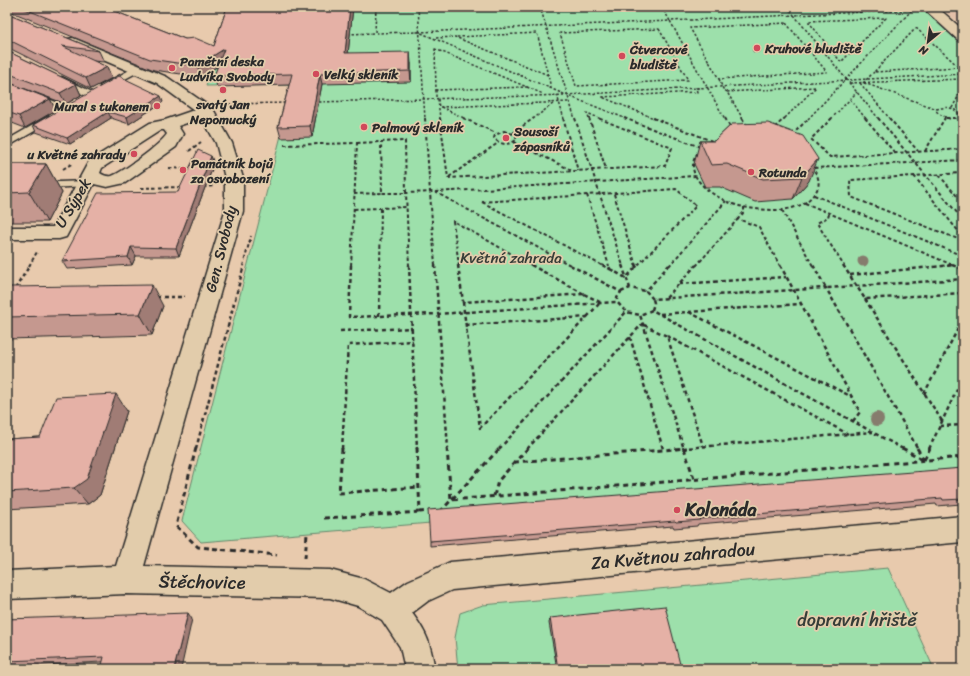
<svg xmlns="http://www.w3.org/2000/svg" width="970" height="676" font-family="Sriracha,sans-serif">
  <rect width="100%" height="100%" fill="#e8caad"/>
  <filter id="ink" filterUnits="userSpaceOnUse"><feTurbulence type="fractalNoise" baseFrequency=".025" numOctaves="2"/><feDisplacementMap in="SourceGraphic" scale="8" xChannelSelector="R" yChannelSelector="G"/><feConvolveMatrix kernelMatrix="1 2 1 2 8 2 1 2 1" color-interpolation-filters="sRGB"/></filter>
  <g filter="url(#ink)">
    <path fill="#e3bfa8" d="M941 7H963V26Z"/>
    <g fill="#9de0ab" stroke="#64866b">
      <path d="M246 7H920L963 46V479L201 542 182 521 294 85 206 86 218 56Z"/>
      <path d="M888 568 934 669H458L455 638 460 613 483 605Z"/>
    </g>
    <g fill="none" stroke-linecap="round" stroke-linejoin="round">
      <g stroke="#2b2b2b" stroke-width="3">
        <g id="lane">
          <path d="M137 66 140 67 141 69 140 71 108 88H102L100 86Z"/>
          <path d="M62 77 94 93 96 95 91 98 88 97 59 82 58 80 59 78Z"/>
          <path d="M7 83 69 107 71 109 66 112 63 111 7 89Z"/>
          <path d="M49 116 54 119 52 121 7 147V140Z"/>
          <path d="M85 181 90 184 89 186 7 190V184Z"/>
        </g>
      </g>
      <g stroke="#2b2b2b" stroke-width="3">
        <g id="street">
          <path d="M922 7H937L963 30V41L958 40Z"/>
          <path d="M73 38 167 77 213 109 232 143 243 178V211L144 566 330 570 364 579 391 593 408 581 450 562 963 516V542L452 590 428 601 412 613C428 635 430 643 435 669H405L400 647 382 620 358 606 330 598 126 594 7 599V571L116 566 225 211V178L216 143 202 118 178 126 183 134 176 147 125 183 107 187 94 184 66 237 59 239H7V227H53L89 161 150 123 165 120 194 110 157 83 68 45 66 42 68 39ZM161 130H164L167 134C161 144 123 172 112 176 107 177 103 175 100 173L102 168Z"/>
        </g>
      </g>
      <g stroke="#2b2b2b" stroke-width="1.5" stroke-dasharray="2.5 2" stroke-linecap="butt">
        <path d="M376 7 375 33 419 32"/>
        <path d="M418 7 425 119"/>
        <path d="M540 7 575 119"/>
        <path d="M662 7 670 21 794 15"/>
        <path d="M787 7 794 15"/>
        <path d="M912 10 846 79 794 15Z"/>
        <path d="M886 18 841 62 808 21Z"/>
        <path d="M786 23 827 72 719 79 690 28Z"/>
        <path d="M916 28 959 67 874 72Z"/>
        <path d="M659 29 688 80 576 86 560 33Z"/>
        <path d="M348 34 375 33"/>
        <path d="M457 37 537 33 548 75"/>
        <path d="M436 38 455 37 548 75 551 88"/>
        <path d="M435 49 527 87 436 90Z"/>
        <path d="M719 79 723 89 727 92"/>
        <path d="M846 79 879 119"/>
        <path d="M850 83 963 79"/>
        <path d="M860 83 890 119"/>
        <path d="M863 83 874 72"/>
        <path d="M864 83 937 109"/>
        <path d="M527 87 543 94"/>
        <path d="M436 90V99"/>
        <path d="M557 95 564 119"/>
        <path d="M438 99 440 119"/>
        <path d="M850 99 866 119"/>
        <path d="M319 102 566 95 963 74"/>
        <path d="M224 104 287 103"/>
        <path d="M440 107 569 102"/>
        <path d="M441 107 466 119"/>
        <path d="M952 108 963 88"/>
        <path d="M533 119 554 103"/>
        <path d="M589 119 587 113 601 119"/>
        <path d="M627 119 566 95 419 32 670 21 725 119"/>
        <path d="M656 119 602 97 697 92 696 88H698"/>
        <path d="M743 119 727 92 816 87 784 119"/>
        <path d="M808 119 846 79"/>
        <path d="M831 119 857 92"/>
        <path d="M944 119 945 117"/>
        <path d="M950 119 941 115 936 111 937 109C946 106 957 107 960 117L955 119"/>
      </g>
      <g stroke="#2b2b2b" stroke-width="2" stroke-dasharray="3.5 2.5" stroke-linecap="butt">
        <path d="M425 118 435 266"/>
        <path d="M440 118 448 178 665 166 672 148 598 118"/>
        <path d="M463 118 496 133"/>
        <path d="M563 118 578 171"/>
        <path d="M575 118 623 266"/>
        <path d="M589 118 606 169"/>
        <path d="M624 118 700 147"/>
        <path d="M653 118 712 141"/>
        <path d="M725 118 731 129"/>
        <path d="M742 118 746 124 774 128 785 118"/>
        <path d="M832 118 811 139 830 157 963 149"/>
        <path d="M865 118 895 153"/>
        <path d="M878 118 963 220"/>
        <path d="M889 118 918 151"/>
        <path d="M946 118H958"/>
        <path d="M504 131 516 135V140C508 146 500 145 494 138L495 135Z"/>
        <path d="M513 133 534 118"/>
        <path d="M792 135 809 118"/>
        <path d="M735 137C765 139 798 144 815 172 820 179 820 188 814 194 805 206 790 210 776 210 757 210 737 208 720 198 676 174 689 142 735 137Z"/>
        <path d="M514 142 571 170"/>
        <path d="M357 143 405 141 406 193H382"/>
        <path d="M284 145 357 143 351 266"/>
        <path d="M189 151 201 142"/>
        <path d="M925 151 945 118"/>
        <path d="M169 168 192 169"/>
        <path d="M814 168 963 160"/>
        <path d="M63 169 73 163"/>
        <path d="M963 173 850 180 851 197 963 241"/>
        <path d="M939 175 963 203"/>
        <path d="M914 176 963 237"/>
        <path d="M449 177 498 143"/>
        <path d="M203 187 214 186"/>
        <path d="M141 188 184 187"/>
        <path d="M435 192 695 176"/>
        <path d="M354 194 382 193 381 142"/>
        <path d="M614 194 636 266"/>
        <path d="M587 195 609 266"/>
        <path d="M814 195 963 256"/>
        <path d="M482 202 676 189 696 206 637 266"/>
        <path d="M482 202 603 266"/>
        <path d="M805 203 955 266"/>
        <path d="M744 207V212L738 219 759 227 780 266"/>
        <path d="M354 209 407 207"/>
        <path d="M782 210 813 266"/>
        <path d="M829 213 828 217 817 223 844 266"/>
        <path d="M29 266 37 252"/>
        <path d="M243 266 251 236"/>
        <path d="M380 266 381 208"/>
        <path d="M409 266 406 193 435 192 572 266"/>
        <path d="M459 266 453 221 533 266"/>
        <path d="M669 266 726 201"/>
        <path d="M696 266 738 219"/>
        <path d="M947 266 953 265"/>
      </g>
      <g stroke="#2b2b2b" stroke-width="2.5" stroke-dasharray="4 3" stroke-linecap="butt">
        <path d="M351 265 349 317 438 314 617 302 626 312"/>
        <path d="M409 265 417 449"/>
        <path d="M435 265 448 449"/>
        <path d="M458 265 463 302 584 294"/>
        <path d="M531 265 584 294"/>
        <path d="M570 265 621 292 617 298V302"/>
        <path d="M602 265 610 269 609 265"/>
        <path d="M622 265 630 288 646 291"/>
        <path d="M635 265 636 267 638 265"/>
        <path d="M780 265 860 412 853 421"/>
        <path d="M813 265 826 288 963 279"/>
        <path d="M843 265 865 299 963 293"/>
        <path d="M952 265 963 269"/>
        <path d="M610 269 626 278 636 267"/>
        <path d="M850 275 953 265"/>
        <path d="M679 284 786 277"/>
        <path d="M15 289 30 265"/>
        <path d="M621 292 630 288"/>
        <path d="M584 294 602 303"/>
        <path d="M156 297H185"/>
        <path d="M666 298 696 265"/>
        <path d="M653 299 646 291 669 265"/>
        <path d="M865 299 942 421"/>
        <path d="M463 302 464 312 480 428 587 317 466 325"/>
        <path d="M652 310 640 315 684 449"/>
        <path d="M689 312 852 397"/>
        <path d="M660 314 801 304"/>
        <path d="M379 316 380 265"/>
        <path d="M587 317 599 304"/>
        <path d="M644 325 667 336 703 446"/>
        <path d="M340 331 412 328"/>
        <path d="M667 336 848 434"/>
        <path d="M630 337 663 449"/>
        <path d="M924 394 963 319"/>
        <path d="M940 426 963 425"/>
        <path d="M196 449 244 265"/>
        <path d="M342 449 348 345 413 341"/>
        <path d="M499 449 626 312 640 315"/>
        <path d="M527 449 643 323"/>
        <path d="M675 449 873 432"/>
        <path d="M903 449 652 310 654 303 653 299 826 288 918 449"/>
        <path d="M929 449 963 377"/>
      </g>
      <g stroke="#2b2b2b" stroke-width="3" stroke-dasharray="5 4" stroke-linecap="butt">
        <path d="M196 448 176 526 198 547 277 555"/>
        <path d="M342 448 339 493 419 487"/>
        <path d="M417 448 420 512 430 511"/>
        <path d="M447 448 451 500 963 457"/>
        <path d="M528 448 515 462 687 448"/>
        <path d="M684 448 694 479"/>
        <path d="M902 448 924 460"/>
        <path d="M917 448 924 460"/>
        <path d="M924 460 930 448"/>
        <path d="M494 496 498 481 515 462"/>
        <path d="M440 512 500 448"/>
        <path d="M324 518 420 512"/>
        <path d="M305 558 307 534"/>
      </g>
      <use href="#lane" fill="#e2ccab" fill-rule="evenodd"/>
      <use href="#street" fill="#e2ccab" fill-rule="evenodd"/>
    </g>
    <g fill="#867c6d">
      <circle cx="756" cy="49" r="4"/>
      <circle cx="863" cy="261" r="5.5"/>
      <circle cx="877" cy="419" r="7"/>
    </g>
    <g fill="#c5988f" stroke="#2b2b2b">
      <path d="M7 7H104L185 39 214 46 227 7H353L348 53 411 63V82L322 84 312 137 281 138 278 127 289 85 217 87 214 76 218 66 201 77 154 70 7 10Z"/>
      <path d="M7 13 99 51 104 62 93 61 107 67 112 78 91 89 13 50H7Z"/>
      <path d="M7 51 76 84 81 95 66 104 7 82 50 99 56 110 25 128 7 121Z"/>
      <path d="M163 102 129 124 111 118 70 144 36 132 33 125Z"/>
      <path d="M732 124 809 181 793 199 755 202 720 187H705L694 164 700 141H714Z"/>
      <path d="M211 156 214 164 179 256H136L132 265 67 269 62 261 178 192Z"/>
      <path d="M7 164H46L62 193 47 222H7Z"/>
      <path d="M7 289 163 306 152 335 7 339Z"/>
      <path d="M127 411 100 495 88 504 7 509V439L40 437Z"/>
      <path d="M963 468V502L961 504 937 506 936 504 698 524 697 526 674 528 673 526 430 546V541Z"/>
      <path d="M550 618 681 668V669H557L549 623Z"/>
      <path d="M7 619H192L102 662 7 667Z"/>
    </g>
    <g fill="#a07c74" stroke="#2b2b2b">
      <path d="M350 7H353L347 64 345 53Z"/>
      <path d="M224 49 227 60 201 77 197 66Z"/>
      <path d="M410 52 411 63V82L410 71Z"/>
      <path d="M107 67 112 78 91 89 86 78Z"/>
      <path d="M320 74 322 84 312 137 310 126Z"/>
      <path d="M76 84 81 95 66 104 60 93Z"/>
      <path d="M161 96 163 102 129 124 127 117Z"/>
      <path d="M50 99 56 110 25 128 19 116Z"/>
      <path d="M108 112 111 118 70 144 67 138Z"/>
      <path d="M211 156 214 164 179 256 176 248Z"/>
      <path d="M818 159 809 181 793 199 802 177Z"/>
      <path d="M46 164 62 193 47 222 29 192Z"/>
      <path d="M131 247 136 256 132 265 128 257Z"/>
      <path d="M152 285 163 306 152 335 140 314Z"/>
      <path d="M116 394 127 411 100 495 88 504 74 488Z"/>
      <path d="M188 613 192 619 181 669H174Z"/>
    </g>
    <g fill="#e5b1a6" stroke="#2b2b2b">
      <path d="M20 7H104L185 39 195 38 214 46 227 7H350L345 53 410 52V71L320 74 310 126 278 127 292 74 214 76 224 49 197 66 150 59Z"/>
      <path d="M7 13 99 51 62 46 107 67 86 78 7 39Z"/>
      <path d="M7 51 76 84 60 93 7 73Z"/>
      <path d="M119 76 161 96 127 117 108 112 67 138 33 125Z"/>
      <path d="M7 82 50 99 19 116 7 112Z"/>
      <path d="M768 123 803 136 818 159 802 177 763 179 727 164 711 165 700 141H714L732 124Z"/>
      <path d="M198 150 211 156 176 248 131 247 128 257 62 261 98 193 178 192Z"/>
      <path d="M7 164H46L29 192 7 193Z"/>
      <path d="M152 285 140 314 7 317V289H8L9 287Z"/>
      <path d="M116 394 87 479 74 488 7 492V439L40 437 56 397Z"/>
      <path d="M963 468V499L943 500 942 498 699 519 700 520 676 522 675 521 430 541 428 510Z"/>
      <path d="M665 606 681 668 674 669H558L550 618Z"/>
      <path d="M188 613 174 669H101L104 657 7 661V619Z"/>
    </g>
  </g>
  <g fill="#d1495b" stroke="#e2ccab" stroke-width="1.5">
    <circle cx="757" cy="48" r="4"/>
    <circle cx="622" cy="56" r="4"/>
    <circle cx="172" cy="68" r="4"/>
    <circle cx="316" cy="74" r="4"/>
    <circle cx="223" cy="90" r="4"/>
    <circle cx="157" cy="106" r="4"/>
    <circle cx="364" cy="127" r="4"/>
    <circle cx="506" cy="138" r="4"/>
    <circle cx="134" cy="154" r="4"/>
    <circle cx="183" cy="170" r="4"/>
    <circle cx="751" cy="172" r="4"/>
    <circle cx="677" cy="510" r="4"/>
  </g>
  <g text-anchor="middle" stroke-width="3.5" stroke-linejoin="round" paint-order="stroke">
    <g font-size="13" font-weight="bold" fill="#2b2b2b" stroke="#e2ccab" text-anchor="start">
      <text x="765" y="53">Kruhové bludiště</text>
      <text x="630" y="54">Čtvercové<tspan x="630" dy="15">bludiště</tspan></text>
      <text x="180" y="66">Pamětní deska<tspan x="180" dy="15">Ludvíka Svobody</tspan></text>
      <text x="324" y="79">Velký skleník</text>
      <text x="223" y="109" text-anchor="middle">svatý Jan<tspan x="223" dy="15">Nepomucký</tspan></text>
      <text x="149" y="111" text-anchor="end">Mural s tukanem</text>
      <text x="372" y="132">Palmový skleník</text>
      <text x="514" y="136">Sousoší<tspan x="514" dy="15">zápasníků</tspan></text>
      <text x="126" y="159" text-anchor="end">u Květné zahrady</text>
      <text x="191" y="168">Památník bojů<tspan x="191" dy="15">za osvobození</tspan></text>
      <text x="759" y="177">Rotunda</text>
    </g>
    <g font-size="15" fill="#2b2b2b" stroke="#e2ccab">
      <text transform="translate(73 203) rotate(-59)" y="5">U Sýpek</text>
      <text transform="translate(221 249) rotate(-76)" y="5">Gen. Svobody</text>
    </g>
    <g font-size="15" fill="#363d38" stroke="#e2ccab">
      <text x="511" y="263">Květná zahrada</text>
    </g>
    <g font-size="18" font-weight="bold" fill="#2b2b2b" stroke="#e2ccab" text-anchor="start">
      <text x="685" y="516">Kolonáda</text>
    </g>
    <g font-size="18" fill="#2b2b2b" stroke="#e2ccab">
      <text transform="translate(673 556) rotate(-5)" y="6">Za Květnou zahradou</text>
      <text transform="translate(202 582) rotate(1)" y="6">Štěchovice</text>
    </g>
    <g font-size="18" fill="#363d38" stroke="#e2ccab">
      <text x="857" y="626">dopravní hřiště</text>
    </g>
  </g>
  <rect width="970" height="676" fill="none" stroke="#e2ccab" stroke-width="24"/>
  <rect x="12" y="12" width="946" height="652" fill="none" stroke="#2b2b2b" stroke-width="1.5" filter="url(#ink)"/>
  <g transform="translate(928 42) rotate(209)" stroke="#e2ccab" stroke-width="3" paint-order="stroke">
  <path d="M0-3L7 15L0 10L-7 15Z" fill="#2b2b2b"/>
  <text y="-6" font-size="11" font-weight="bold" text-anchor="middle" fill="#2b2b2b">N</text>
  </g>
</svg>
